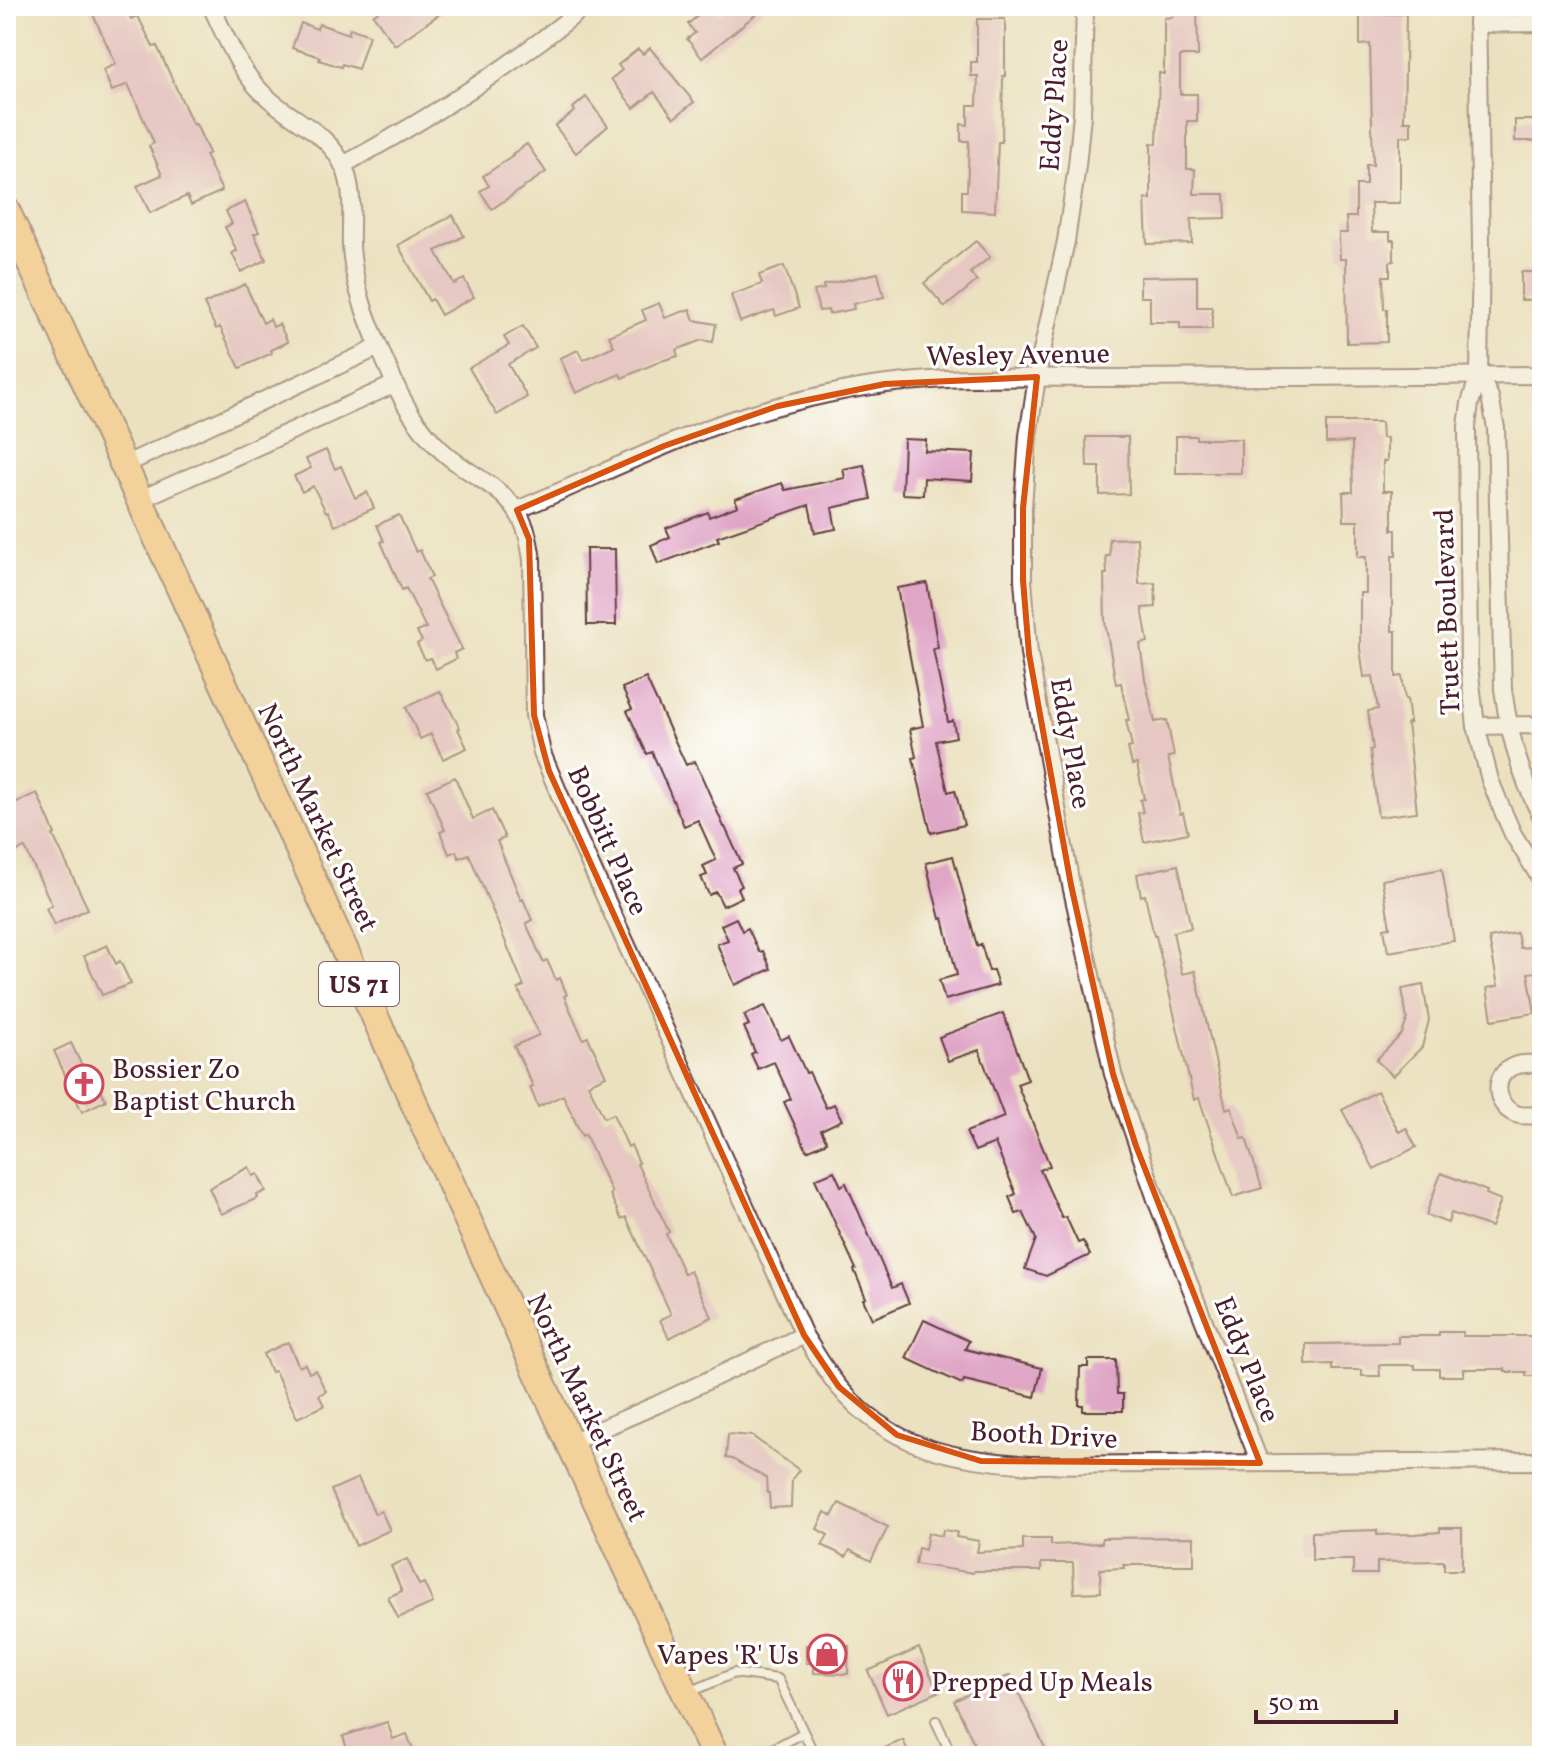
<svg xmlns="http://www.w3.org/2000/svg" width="1548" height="1762" font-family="Vollkorn,serif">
  <rect width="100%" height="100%" fill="#fff"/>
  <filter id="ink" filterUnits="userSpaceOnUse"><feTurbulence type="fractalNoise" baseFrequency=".0125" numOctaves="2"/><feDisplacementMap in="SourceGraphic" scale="16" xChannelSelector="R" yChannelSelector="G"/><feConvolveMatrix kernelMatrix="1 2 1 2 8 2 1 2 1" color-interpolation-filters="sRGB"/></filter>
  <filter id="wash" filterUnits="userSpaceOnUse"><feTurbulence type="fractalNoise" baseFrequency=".006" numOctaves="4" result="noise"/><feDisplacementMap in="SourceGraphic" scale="32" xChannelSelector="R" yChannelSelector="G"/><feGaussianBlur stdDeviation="1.8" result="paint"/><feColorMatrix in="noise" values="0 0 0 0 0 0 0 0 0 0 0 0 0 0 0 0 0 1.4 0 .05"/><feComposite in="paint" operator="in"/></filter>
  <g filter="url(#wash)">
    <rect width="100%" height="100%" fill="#ebe1c0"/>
    <g id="blocks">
      <g fill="#e0a6c6">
        <path d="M89 6H125L131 19 138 16 153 47 157 46 193 125 196 124 209 153 205 155 222 191 191 205 187 196 150 213 137 186 162 175 149 146 154 143 128 84 112 91 103 70 116 64Z"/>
        <path d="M386 6H451L395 45 373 15Z"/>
        <path d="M710 6H714L720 13 729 6H766L702 58 687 39 695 33 688 24Z"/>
        <path d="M1173 6H1197L1198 56H1180V94H1197V121H1187V169H1195L1194 194H1225L1226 218 1191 219 1192 243 1147 244 1145 199H1151V143L1157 144 1159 73 1164 74V18L1173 17Z"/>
        <path d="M1360 14H1406L1404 121H1411V136H1400V203H1371L1372 232H1390V240H1394V261L1390 262V276H1383L1384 309H1387V342L1347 343 1346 259H1340L1339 233H1347L1346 217H1356V185H1366V165H1373L1370 44 1360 45Z"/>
        <path d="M977 19H1005V76H1003L1002 142H998L995 212 962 210V191H967L969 141H961V124L968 125V105H977L978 76H971V62H977Z"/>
        <path d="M301 23 317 29 319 24 349 34 350 28 369 35 358 69 342 64 341 67 319 60 320 57 292 48Z"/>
        <path d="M650 48 694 102 674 118 654 92 634 108 611 79 622 70 618 65 638 49 643 54Z"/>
        <path d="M586 97 608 126 576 153 555 126 575 111 573 108Z"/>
        <rect x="1515" y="120" width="27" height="21"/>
        <path d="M527 144 546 172 492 209 480 191 489 186 483 176 513 156 512 154Z"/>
        <path d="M245 202 259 232 254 234 266 260 241 272 232 253 237 251 225 227 232 224 226 211Z"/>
        <path d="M453 215 464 236 436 251 454 284 464 279 474 297 441 315 432 299 429 301 398 245Z"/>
        <path d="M976 241 990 257 970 273 977 281 945 307 924 283Z"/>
        <path d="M784 266 799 308 776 316 774 310 740 322 731 295 762 284 759 275Z"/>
        <rect x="1521" y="272" width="21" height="28"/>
        <path d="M878 273 884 297 853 304 854 309 829 314 828 310 819 311 814 291 824 289 823 285Z"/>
        <path d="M1197 276V307H1212V329H1180V322H1150V297H1140V277Z"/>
        <path d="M245 284 263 323 270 319 273 327 279 324 288 342 271 350 272 353 240 368 220 327 216 329 204 304Z"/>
        <path d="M659 303 665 318 690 309 694 320 716 324 713 342 702 340 676 350 678 356 661 361 622 378 620 374 576 393 560 358 578 350 583 360 614 346 609 336 646 320 642 310Z"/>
        <path d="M523 326 536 348 508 364 527 397 497 415 469 368 509 345 504 337Z"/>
        <path d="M1326 422H1381L1382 438H1387V461H1383V491H1392V530H1396V556H1392V631H1396V677L1402 676 1405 699H1407L1410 723H1407L1417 812 1378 817 1370 750 1373 749 1368 711 1378 709 1373 676 1364 677 1360 648V593H1366V557H1358V521H1344L1343 492H1353L1352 442 1326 443Z"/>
        <path d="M1176 436H1196V439H1241V473H1176Z"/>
        <path d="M1086 437H1128L1129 494 1100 495V467H1087Z"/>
        <path d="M904 439 926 440 925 451 974 453 972 481 924 478 923 495 902 494Z"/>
        <path d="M326 450 335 469 341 466 355 498 367 492 374 508 335 526 328 511 326 512 313 486 302 492 294 476 311 468 306 459Z"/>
        <path d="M864 465 871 499 832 508 836 529 815 533 809 505 717 537 719 541 658 564 651 545 670 537 666 528 708 512 709 517 738 506 735 499 782 483 785 490 845 478 843 469Z"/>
        <path d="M399 515 416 552 420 550 432 577 427 579 462 649 454 653 456 659 436 669 431 658 425 660 417 644 422 641 417 632 426 628 406 588 402 590 381 542 384 541 377 525Z"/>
        <path d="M1137 538 1139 584 1155 583 1156 607 1142 608 1148 642 1140 644 1145 679 1155 722 1167 720 1174 756 1168 757 1180 814 1183 813 1188 833 1144 842 1138 813 1143 812 1140 800 1144 799 1137 764 1132 765 1128 748 1132 747 1126 720H1129L1121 683 1116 684 1105 622 1104 574H1107L1106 556H1110L1109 539Z"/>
        <path d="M586 549H615L616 625H587Z"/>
        <path d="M927 583 938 648 933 649 948 722 953 721 956 737 936 741 948 792 955 790 964 825 931 833 913 758 916 757 910 729 923 726 897 588Z"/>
        <path d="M646 678 686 765 695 761 724 827H725L742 864 733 868 742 886 738 888 742 897 723 906 716 892 709 895 701 877 707 875 703 866 716 860 698 820 684 826 652 752 647 754 627 711 632 709 622 688Z"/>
        <path d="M440 691 460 728 458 729 467 748 443 759 431 734 420 739 406 707Z"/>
        <path d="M455 777 473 819 492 810 505 838 497 841 521 900 523 899 532 920 526 923 543 962 547 960 556 980 560 978 567 995 564 996 583 1039 588 1037 606 1076 588 1084 604 1118 613 1114 628 1147 631 1145 639 1163 637 1164 669 1232 666 1234 684 1274 690 1271 712 1317 669 1338 660 1320 671 1314 626 1217 621 1219 610 1194 612 1193 585 1134 582 1136 563 1095 538 1107 530 1087 533 1086 514 1046 539 1035 518 989 524 986 469 854 459 858 456 851 449 854 440 832 445 830 427 790Z"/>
        <path d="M37 793 55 834 53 835 88 909 54 925 46 908 52 905 25 848 17 851 6 827V807Z"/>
        <path d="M953 856 977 946 981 944 989 971 993 970 998 985 945 1000 939 980 957 975 943 918 940 919 926 863Z"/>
        <path d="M1178 865 1191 928 1173 932 1182 974 1195 971 1226 1109 1231 1107 1242 1139 1246 1138 1262 1188 1233 1197 1199 1098 1194 1100 1156 936H1154L1145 895 1141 896 1137 874Z"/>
        <path d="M1442 869 1454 941 1388 952 1384 928 1390 927 1382 880Z"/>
        <path d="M736 918 742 931 748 928 759 952 763 951 771 969 735 985 717 944 728 940 721 925Z"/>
        <path d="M1517 933 1520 948 1531 947 1536 972 1528 973 1535 1013 1492 1020 1487 988 1498 986 1489 938Z"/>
        <path d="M107 945 116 964 120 961 131 984 102 995 84 956Z"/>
        <path d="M1423 985 1429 1020 1422 1047 1393 1076 1376 1060 1402 1034 1407 1020 1402 989Z"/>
        <path d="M765 1006 781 1040 789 1036 806 1073 809 1072 826 1108 834 1104 842 1120 821 1130 827 1142 807 1151 784 1102 791 1099 774 1062 758 1069 751 1054 755 1052 744 1027 749 1025 744 1015Z"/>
        <path d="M1003 1013 1028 1080 1017 1084 1050 1166 1040 1170 1062 1218 1066 1217 1078 1243 1083 1241 1090 1255 1046 1276 1025 1269 1036 1239 1023 1212 1016 1214 1009 1197 1016 1194 995 1143 975 1151 966 1132 1004 1117 979 1050 948 1061 939 1037Z"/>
        <path d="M71 1043 83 1068 89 1065 106 1100 82 1112 54 1051Z"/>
        <path d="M1377 1091 1399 1132 1406 1128 1416 1147 1374 1169 1342 1110Z"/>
        <path d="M249 1167 253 1176 258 1174 266 1191 257 1195 258 1198 221 1214 209 1188Z"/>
        <path d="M834 1171 841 1186 846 1183 892 1288 901 1284 909 1303 872 1319 863 1299 866 1298 854 1270 856 1269 815 1179Z"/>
        <path d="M1441 1173 1487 1191 1486 1194 1501 1200 1491 1227 1451 1213 1448 1223 1426 1215Z"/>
        <path d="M924 1320 969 1341 965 1349 1042 1368 1035 1397 964 1380 962 1384 906 1358Z"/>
        <path d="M1439 1332H1463V1336H1542V1376H1526V1372H1505V1369H1464V1376H1439V1369H1415V1365H1379L1380 1376H1362V1370H1332V1364L1306 1365V1344L1398 1343V1336H1439Z"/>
        <path d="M288 1342 299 1367 305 1364 309 1373 315 1370 326 1391 319 1395 324 1406 297 1418 275 1371 271 1372 263 1354Z"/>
        <path d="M1088 1360H1116L1117 1394H1123V1411H1083V1405H1079L1080 1367H1088Z"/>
        <path d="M728 1434 752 1436 799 1470 792 1479 791 1507 770 1508 769 1493H767L766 1478 732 1459 726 1458Z"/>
        <path d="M358 1478 375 1514 381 1511 390 1530 356 1546 331 1490Z"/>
        <path d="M839 1503 888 1527 871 1561 850 1550 846 1557 822 1545 828 1535 817 1529 825 1512 832 1516Z"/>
        <path d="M1440 1528H1462V1570H1444V1561L1377 1562V1574H1353V1560H1312V1532L1377 1530V1535L1414 1534 1440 1532Z"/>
        <path d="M943 1530 957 1532 956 1537 979 1541 977 1552 1023 1550V1539H1051V1545L1102 1543V1538L1194 1537V1565H1123L1124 1568 1100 1569 1101 1592 1074 1593 1073 1563H1041V1571H974L973 1573 915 1564 918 1548 925 1550 928 1533 942 1536Z"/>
        <path d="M407 1559 419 1585 424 1583 433 1603 398 1618 388 1597 402 1591 391 1566Z"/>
        <path d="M806 1645 849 1646 848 1674 814 1673V1663H806Z"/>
        <path d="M919 1648 938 1692 887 1714 868 1671Z"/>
        <path d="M1010 1675 1049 1756H980L954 1701Z"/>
        <path d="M387 1722 393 1739 407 1734 415 1756H349L343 1736Z"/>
        <path d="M903 1740 910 1756H866Z"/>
      </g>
    </g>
  </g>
  <g filter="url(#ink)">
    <use href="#blocks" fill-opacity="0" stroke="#623c41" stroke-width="2"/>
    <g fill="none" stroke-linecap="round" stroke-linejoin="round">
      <g stroke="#623c41" stroke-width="12">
        <g id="lane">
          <path d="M690 1692 734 1673 778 1679 815 1756"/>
          <path d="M936 1721 952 1756"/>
          <path d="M759 1756 803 1733"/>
        </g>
      </g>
      <g stroke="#623c41" stroke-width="20">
        <g id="street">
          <path d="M211 6C227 39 240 74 268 98 296 123 327 131 344 167 355 193 350 218 351 245 353 287 369 324 385 361 395 384 404 406 420 426 428 437 438 448 449 457 476 479 510 490 524 525 529 536 530 548 532 560L534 715 542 753 574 829 804 1335C815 1352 825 1370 838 1386 890 1449 953 1459 1030 1465L1542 1461"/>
          <path d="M1085 6 1082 115 1077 166 1066 241 1039 365 1028 436 1023 508V580L1029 654 1071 885 1113 1074 1157 1202 1260 1463"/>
          <path d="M1477 6 1481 245 1479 375 1470 403 1467 427 1469 666 1476 726 1490 780 1501 807 1513 834 1542 881"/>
          <path d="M1477 24 1542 23"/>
          <path d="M343 165C428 119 510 68 585 6"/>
          <path d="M1479 375 1490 397 1496 428 1503 689C1509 734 1520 777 1542 817"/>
          <path d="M124 465 379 347"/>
          <path d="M139 500 395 384"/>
          <path d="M517 510C584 482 649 450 717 425 753 412 791 402 828 394 922 373 1017 378 1112 378 1255 378 1399 376 1542 375"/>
          <path d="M1476 726 1542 725"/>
          <path d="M1542 1064C1532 1064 1520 1062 1510 1068 1491 1079 1497 1108 1516 1114 1524 1117 1534 1115 1542 1115"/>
          <path d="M569 1443 656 1405 804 1335"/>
        </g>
      </g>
      <g stroke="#623c41" stroke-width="30">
        <path id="primary" d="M6 210C245 724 474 1243 715 1756"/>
      </g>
      <use href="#lane" stroke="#fff" stroke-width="8"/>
      <use href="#street" stroke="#fff" stroke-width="16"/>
      <use href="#primary" stroke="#fcbd6f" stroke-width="26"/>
    </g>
  </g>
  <path d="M0 0H1548V1762H0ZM1037 377 1023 508V580L1029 654 1071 885 1113 1074 1136 1146 1260 1463 981 1461 897 1435 839 1387 804 1335 549 771 534 715 529 539 517 510 664 446 778 406 885 384Z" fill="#ebe1c0" fill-opacity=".55" fill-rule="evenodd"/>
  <path fill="none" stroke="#d8530f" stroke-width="6" stroke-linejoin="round" d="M1037 377 1023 508V580L1029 654 1071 885 1113 1074 1136 1146 1260 1463 981 1461 897 1435 839 1387 804 1335 549 771 534 715 529 539 517 510 664 446 778 406 885 384Z"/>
  <defs>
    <g id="church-ring" transform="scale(2)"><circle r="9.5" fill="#fff" stroke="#d1495b" stroke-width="1.5"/><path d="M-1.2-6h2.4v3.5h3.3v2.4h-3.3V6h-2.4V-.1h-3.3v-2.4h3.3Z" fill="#d1495b"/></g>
    <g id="shop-ring" transform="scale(2)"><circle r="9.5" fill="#fff" stroke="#d1495b" stroke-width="1.5"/><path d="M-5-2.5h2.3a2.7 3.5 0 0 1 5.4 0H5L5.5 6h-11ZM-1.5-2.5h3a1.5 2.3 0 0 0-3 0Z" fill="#d1495b"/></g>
    <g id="restaurant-ring" transform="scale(2)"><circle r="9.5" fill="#fff" stroke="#d1495b" stroke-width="1.5"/><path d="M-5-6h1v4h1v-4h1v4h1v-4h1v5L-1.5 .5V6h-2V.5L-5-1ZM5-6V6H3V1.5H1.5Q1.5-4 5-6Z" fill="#d1495b"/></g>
  </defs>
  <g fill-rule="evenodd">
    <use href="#church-ring" x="84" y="1084"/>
    <use href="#shop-ring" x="827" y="1654"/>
    <use href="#restaurant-ring" x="903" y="1681"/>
  </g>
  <g text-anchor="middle" stroke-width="6" stroke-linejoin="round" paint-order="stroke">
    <rect fill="#fff" stroke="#80626b" stroke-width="2" x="319" y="962" width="80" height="44" rx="6"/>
    <g font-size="26" font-weight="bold" fill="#4a1f2b">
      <text x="359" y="993">US 71</text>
    </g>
    <g font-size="28" fill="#4a1f2b" stroke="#fff">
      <text transform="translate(1053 105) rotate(-86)" y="10">Eddy Place</text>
      <text transform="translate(1018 354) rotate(-1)" y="10">Wesley Avenue</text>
      <text transform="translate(1446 612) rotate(-92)" y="10">Truett Boulevard</text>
      <text transform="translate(1072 743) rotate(80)" y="10">Eddy Place</text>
      <text transform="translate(319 817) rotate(65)" y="10">North Market Street</text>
      <text transform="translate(609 840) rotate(66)" y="10">Bobbitt Place</text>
      <text transform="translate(1248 1359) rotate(68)" y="10">Eddy Place</text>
      <text transform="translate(588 1407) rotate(65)" y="10">North Market Street</text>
      <text transform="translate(1044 1434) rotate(3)" y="10">Booth Drive</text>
    </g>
    <g font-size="28" fill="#4a1f2b" stroke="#fff" text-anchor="start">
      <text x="112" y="1078">Bossier Zo<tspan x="112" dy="32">Baptist Church</tspan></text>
      <text x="799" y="1664" text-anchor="end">Vapes 'R' Us</text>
      <text x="931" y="1691">Prepped Up Meals</text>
    </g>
  </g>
  <rect width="1548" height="1762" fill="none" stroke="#fff" stroke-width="32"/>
  <path d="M1256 1710v12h140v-12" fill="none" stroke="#4a1f2b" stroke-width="4"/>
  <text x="1268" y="1710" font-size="24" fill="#4a1f2b" stroke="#ffffff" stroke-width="6" paint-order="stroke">50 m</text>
</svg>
